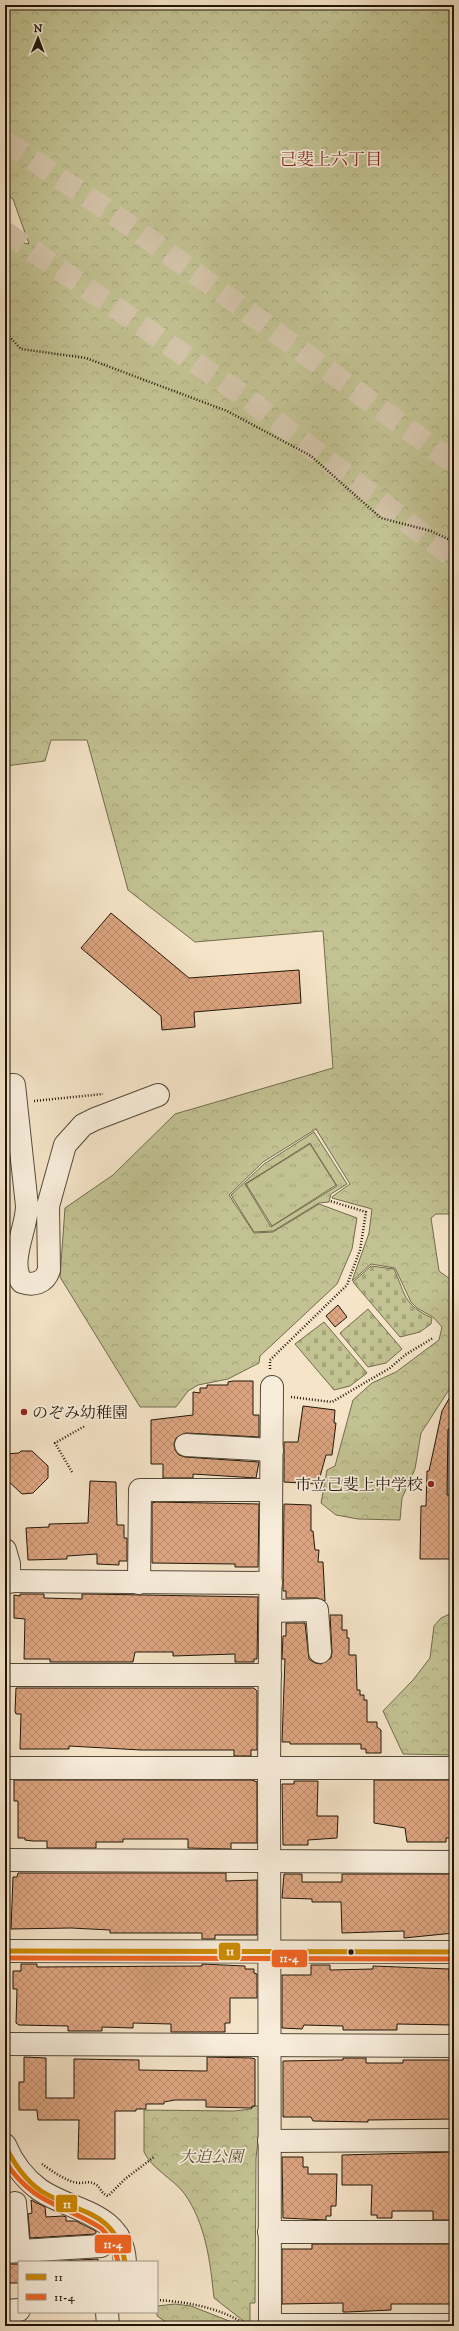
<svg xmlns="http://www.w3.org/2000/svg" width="459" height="2331" font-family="'IM FELL DW Pica','Noto Serif JP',serif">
  <defs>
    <pattern id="grass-tufts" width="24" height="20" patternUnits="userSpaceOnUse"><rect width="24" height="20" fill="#c2c292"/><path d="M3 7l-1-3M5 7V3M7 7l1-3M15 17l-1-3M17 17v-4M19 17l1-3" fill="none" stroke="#a6a67d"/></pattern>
    <pattern id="forest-crowns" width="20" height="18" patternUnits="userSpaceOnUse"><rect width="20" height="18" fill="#c2c292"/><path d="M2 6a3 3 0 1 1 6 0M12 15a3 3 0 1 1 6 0" fill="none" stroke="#a6a67d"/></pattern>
    <pattern id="cemetery-stones" width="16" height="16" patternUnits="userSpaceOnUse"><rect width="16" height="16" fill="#c2c292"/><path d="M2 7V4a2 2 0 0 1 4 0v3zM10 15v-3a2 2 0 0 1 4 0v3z" fill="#a6a67d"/></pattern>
    <pattern id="water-ripples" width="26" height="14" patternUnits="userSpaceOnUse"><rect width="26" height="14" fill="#a2bbc1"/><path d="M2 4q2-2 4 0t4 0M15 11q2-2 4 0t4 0" fill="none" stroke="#8ba0a4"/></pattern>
    <pattern id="building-cross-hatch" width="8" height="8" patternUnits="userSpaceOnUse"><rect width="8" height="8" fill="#dda581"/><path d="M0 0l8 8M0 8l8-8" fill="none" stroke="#bd8d6e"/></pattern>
  </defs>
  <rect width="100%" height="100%" fill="#f5e4c8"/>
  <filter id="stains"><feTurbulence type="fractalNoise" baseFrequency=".005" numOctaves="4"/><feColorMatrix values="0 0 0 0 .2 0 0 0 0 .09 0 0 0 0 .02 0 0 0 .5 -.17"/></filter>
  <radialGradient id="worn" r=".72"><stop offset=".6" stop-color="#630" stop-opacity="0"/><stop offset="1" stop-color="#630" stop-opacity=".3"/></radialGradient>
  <g fill="url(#grass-tufts)" stroke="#716c4e" fill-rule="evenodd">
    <path d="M314 1132 347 1184 331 1194 329 1202 319 1203 273 1231 254 1232 231 1195 264 1164ZM310 1143 337 1186 271 1227 245 1184Z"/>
    <path d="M310 1144 336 1185 272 1226 246 1184Z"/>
  </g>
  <g fill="url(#forest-crowns)" stroke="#716c4e">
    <path d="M5 5H454V1214H436L431 1218 439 1271 454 1282V1382L421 1433 415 1469 402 1498 400 1520 358 1519 336 1515 321 1503 327 1470 335 1466 353 1400 372 1383 396 1372 439 1340 442 1327 433 1317 417 1308 411 1302 395 1268 371 1264 352 1281 369 1233 372 1209 332 1198 333 1196 350 1184 316 1129 263 1162 229 1195 254 1233 273 1232 319 1204 357 1218 352 1249 337 1284 260 1356 259 1363 228 1379 198 1385 188 1391 176 1407H140L60 1277 65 1208 113 1175 175 1114 333 1068 323 931 195 942 128 890 87 740H51L45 761 5 766V239L29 244 13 199 5 193Z"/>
    <path d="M454 1612V1755L403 1754 383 1711 413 1680 430 1658 434 1626 441 1618Z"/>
    <path d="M254 2106H262L256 2158 255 2303H250V2326L214 2298C210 2261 206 2224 184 2193 172 2178 152 2169 144 2152V2110L234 2111 251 2109Z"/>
    <path d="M175 2304 191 2306 242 2326H172L157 2316V2306Z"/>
  </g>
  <g fill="url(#cemetery-stones)" stroke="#716c4e">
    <path d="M371 1266 394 1269C406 1296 404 1305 432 1318L431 1324 420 1332 400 1337 353 1282Z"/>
    <path d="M368 1309 402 1349 386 1363 368 1367 340 1333Z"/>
    <path d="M324 1322 367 1373 350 1386 334 1390 295 1344Z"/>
  </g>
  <path fill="url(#water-ripples)" stroke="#6e7977" d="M448 1429H454V1495H447Z"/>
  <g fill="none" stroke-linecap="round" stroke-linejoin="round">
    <path stroke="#616865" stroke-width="1" d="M454 1433 452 1435 451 1489 454 1491"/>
  </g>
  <g fill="url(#building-cross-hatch)" stroke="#201609">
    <path d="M111 913 189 978 299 970 301 1003 194 1012 195 1027 162 1030 161 1016 81 948Z"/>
    <path d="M338 1305 347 1317 335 1327 326 1316Z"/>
    <path d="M233 1381H253V1415H259V1437L186 1433 176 1438 174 1444 175 1450 179 1455 185 1457 259 1462 256 1478 193 1474V1478H163V1464H151V1420L193 1415V1392L200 1393V1388H207V1385H228V1382Z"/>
    <path d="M454 1390V1429H448L447 1495H454V1559H420L421 1506H426L427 1471H429L442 1411Z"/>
    <path d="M303 1406 335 1410 334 1423H336L332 1455H326L318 1484 284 1482V1442H298Z"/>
    <path d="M21 1451H32L48 1466V1478L33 1493 22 1494 5 1478V1454L19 1453Z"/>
    <path d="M90 1481 116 1482 117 1525H124V1538H127V1561H119V1565L97 1564V1554L67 1556V1559L28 1560 26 1528 49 1527V1524L88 1523Z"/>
    <path d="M156 1502 259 1504 258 1567H235V1564L152 1563V1503Z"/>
    <path d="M284 1504 311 1505V1531H313L315 1550H319L318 1562H323L325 1601 317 1598H286V1591H283Z"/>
    <path d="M20 1594H44V1598L82 1599V1594H87L258 1597 257 1659H254V1662H235V1654L173 1656V1652H135L133 1662H50V1659H24L25 1619 14 1618V1595L20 1596Z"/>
    <path d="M330 1615H342V1630H347V1638H349V1655H356L357 1690H360V1695H364V1700H367V1722H377V1727L381 1730V1753H366V1749H361V1744H290V1742H282L285 1659H282L283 1636H286V1623H305L309 1659 315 1663 321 1664 331 1658 332 1652Z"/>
    <path d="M16 1688H254L257 1691V1750H251V1756H234V1750H141L69 1746V1749H20L21 1714H16L15 1711Z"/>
    <path d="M14 1780H252L257 1782V1843H231V1849L188 1848V1839H123V1842H96V1848H47V1841H33L25 1840V1838H18V1801H14Z"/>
    <path d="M374 1780H454V1838H446V1842H407L405 1828 374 1823Z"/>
    <path d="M294 1781H318L317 1816H338L337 1838 308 1840V1845H283L282 1784H294Z"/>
    <path d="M18 1873H226V1881L257 1880V1935H215V1939H202V1933H110V1930L71 1928 11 1929 13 1877H17Z"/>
    <path d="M284 1874H302V1882H342V1874H454V1933L404 1938V1931L342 1933 341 1902H312V1899L282 1898Z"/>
    <path d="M21 1964H37V1967L202 1966V1964L245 1966V1969H254V1973L257 1974V1998H230V2023H225V2032H171V2024L133 2023V2028L102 2027V2031H68V2026L19 2025 16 2023 17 1989H13V1971H21Z"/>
    <path d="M311 1965H330V1970L373 1969V1966L449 1969V1981H454V2025L397 2024V2030H343V2026L304 2025 302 2029 282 2028V1975H311Z"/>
    <path d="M24 2057 46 2058V2098H74V2059L139 2060V2070L207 2071V2057L252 2058 255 2059V2106H252V2108L206 2107V2100H175L164 2102V2104H146V2109H136V2111H115V2159H78L79 2120H38L37 2110H19V2082H24Z"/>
    <path d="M343 2058H366V2063H403V2060H453L454 2119 368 2120V2122L313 2121 311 2117H283V2061L343 2060Z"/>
    <path d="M454 2152V2215H450V2220H433V2211H392V2218H377V2215H371L372 2185H342V2155Z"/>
    <path d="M282 2157H303V2167H308V2174H337L336 2206H331V2216H326V2220L283 2218Z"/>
    <path d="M31 2200 45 2207 46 2217 63 2216 66 2217V2221H76L96 2231V2234L30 2238 28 2214 32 2213Z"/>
    <path d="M312 2244H454V2304H391V2310L347 2312H343V2303L282 2304V2249H312Z"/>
    <path d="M98 2259V2262H45Z"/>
    <rect x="5" y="2264" width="14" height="19"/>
  </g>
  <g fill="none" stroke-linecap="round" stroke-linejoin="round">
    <g stroke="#d5c5ab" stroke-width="22" stroke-dasharray="22 11" stroke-linecap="butt">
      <path d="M5 141 135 229 454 463"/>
      <path d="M5 232 241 394 454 558"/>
    </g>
    <g stroke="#554a39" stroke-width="24">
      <g id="minor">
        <path d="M5 1086 14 1085 27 1206C27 1229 7 1263 22 1282 33 1286 45 1283 49 1270L48 1206 65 1145 83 1125 95 1119 158 1095"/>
        <path d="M186 1445 272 1450"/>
        <path d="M5 1550 9 1564V1582"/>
        <path d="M5 1581 271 1583"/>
        <path d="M139 1583 140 1490H271"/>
        <path d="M271 1611 317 1610 320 1652"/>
        <path d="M5 1675H270"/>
        <path d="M5 1768H454"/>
        <path d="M5 1860 454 1862"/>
        <path d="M5 1951 454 1952"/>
        <path d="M5 2044 454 2046"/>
        <path d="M269 2141 454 2140"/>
        <path d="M5 2145C12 2162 25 2179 40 2190 74 2213 122 2211 125 2262"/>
        <path d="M15 2203 19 2251"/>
        <path d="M269 2232H454"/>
        <path d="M5 2252 101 2246 118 2236"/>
        <path d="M5 2311 19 2310"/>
        <path d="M107 2312 108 2326"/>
        <path d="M270 2325H454"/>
        <path d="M270 2326 269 1768 272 1387"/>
      </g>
    </g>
    <g stroke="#201609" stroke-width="2.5" stroke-dasharray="1 2" stroke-linecap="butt">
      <path d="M5 332 21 349 86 358 227 411 311 456 381 518 431 531 454 542"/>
      <path d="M34 1101 103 1094"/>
      <path d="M270 1369V1360L347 1285 360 1250 366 1212 330 1201"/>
      <path d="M291 1397 332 1402 390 1368 405 1355 433 1338"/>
      <path d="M72 1472 55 1443 85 1426"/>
      <path d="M42 2164C52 2171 67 2182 79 2183 85 2183 89 2181 95 2184 101 2187 101 2194 108 2196L125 2179 154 2157"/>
      <path d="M157 2300C188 2302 222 2308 248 2326"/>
    </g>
    <use href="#minor" stroke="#f8eddb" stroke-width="22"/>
    <g stroke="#f8eddb" stroke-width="8">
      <g id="bus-1">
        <path d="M5 1951 454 1952"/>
        <path d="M5 2145C13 2162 25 2180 41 2191 79 2215 115 2209 125 2262"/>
      </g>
    </g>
    <g stroke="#f8eddb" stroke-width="8">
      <g id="bus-2">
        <path d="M5 1958 454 1959"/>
        <path d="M5 2161C32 2204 63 2204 101 2228 112 2239 115 2248 118 2262"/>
      </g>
    </g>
    <use href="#bus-1" stroke="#cc8902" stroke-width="5"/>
    <use href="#bus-2" stroke="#f26522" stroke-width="5"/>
  </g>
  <g fill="#8f2418" stroke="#f8eddb" stroke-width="1.5">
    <circle cx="24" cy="1412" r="4"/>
    <circle cx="431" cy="1484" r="4"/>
  </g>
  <circle fill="#201609" stroke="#f8eddb" stroke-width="1.5" cx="351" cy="1952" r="3.5"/>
  <g text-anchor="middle" stroke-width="3.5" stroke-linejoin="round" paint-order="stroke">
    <g font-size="16" fill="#201609" stroke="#f8eddb" text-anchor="start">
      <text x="32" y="1418">のぞみ幼稚園</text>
      <text x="423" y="1490" text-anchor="end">市立己斐上中学校</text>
    </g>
    <g font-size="16" font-style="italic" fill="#595239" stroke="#f8eddb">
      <text x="211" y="2162">大迫公園</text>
    </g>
    <g font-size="17" fill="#7a1f14" stroke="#f8eddb">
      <text x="331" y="165">己斐上六丁目</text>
    </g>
  </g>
  <g stroke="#f8eddb" stroke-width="1.5">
    <rect x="218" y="1942" width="23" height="19" rx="4" fill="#cc8902"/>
    <rect x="271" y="1949" width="37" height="19" rx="4" fill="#f26522"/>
    <rect x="55" y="2194" width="23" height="19" rx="4" fill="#cc8902"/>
    <rect x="94" y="2234" width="38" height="20" rx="4" fill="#f26522"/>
  </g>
  <g font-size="11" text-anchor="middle" font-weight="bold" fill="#fff">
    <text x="230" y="1955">11</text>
    <text x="289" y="1962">11-4</text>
    <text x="67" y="2208">11</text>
    <text x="113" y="2248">11-4</text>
  </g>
  <rect width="459" height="2331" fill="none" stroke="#f5e4c8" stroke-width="20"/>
  <rect x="6" y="6" width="447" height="2319" fill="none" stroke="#201609" stroke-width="2"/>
  <rect x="10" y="10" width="439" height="2311" fill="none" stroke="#201609"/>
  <rect x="18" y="2261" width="140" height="52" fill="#f8eddb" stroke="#a29787"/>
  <rect x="26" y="2274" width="20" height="6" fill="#cc8902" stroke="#a29787"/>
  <text x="54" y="2281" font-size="12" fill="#201609">11</text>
  <rect x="26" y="2294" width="20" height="6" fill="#f26522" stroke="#a29787"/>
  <text x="54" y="2301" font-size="12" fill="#201609">11-4</text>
  <g transform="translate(38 38) rotate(1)" stroke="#f8eddb" stroke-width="3" paint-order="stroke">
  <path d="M0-3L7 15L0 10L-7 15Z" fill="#201609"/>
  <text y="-6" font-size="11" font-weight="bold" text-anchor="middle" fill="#201609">N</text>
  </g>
  <rect width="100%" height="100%" filter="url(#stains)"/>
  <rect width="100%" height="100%" fill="url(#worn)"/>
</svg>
